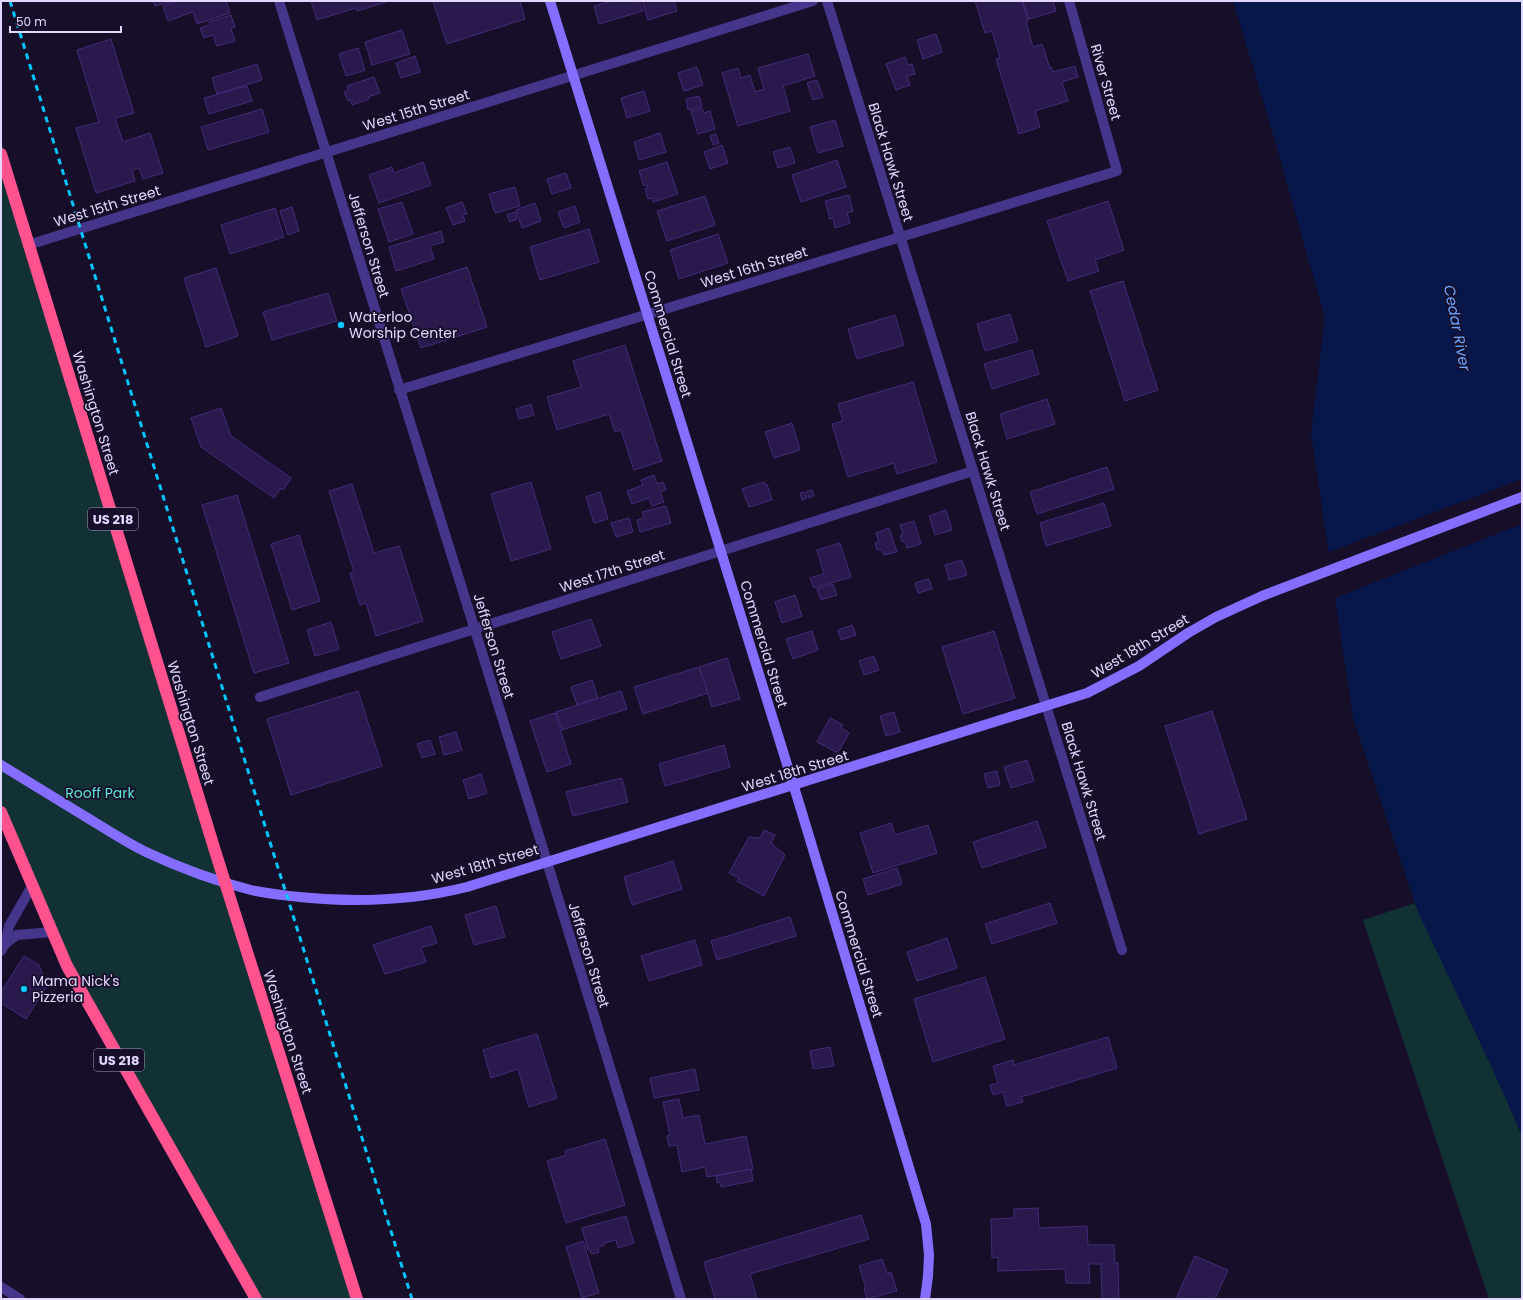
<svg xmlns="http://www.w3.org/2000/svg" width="1523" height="1300" font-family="Poppins,sans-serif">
  <rect width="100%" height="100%" fill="#170e2a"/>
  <g fill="#113134">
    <path d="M1 140 360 1299H254L108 1041 1 812Z"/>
    <path d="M1433 897 1522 1103V1299H1489L1363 920Z"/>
  </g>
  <path fill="#07174a" d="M1233 1 1522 2V1136L1493 1070 1418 912 1353 718 1311 433 1325 318 1274 137Z"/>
  <path fill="#170e2a" d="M1522 479V524L1335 598 1329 552Z"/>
  <g fill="#2a194c" stroke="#442a79">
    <path d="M153 1H173L155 6Z"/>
    <path d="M177 1H226L230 13 197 24 193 12 168 21 163 6Z"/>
    <path d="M311 1H389L357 11 356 8 317 20Z"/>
    <path d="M433 1H520L525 19 447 44Z"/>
    <path d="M612 1H639L643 11 599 24 594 6Z"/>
    <path d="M642 1H674L677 11 648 20Z"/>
    <path d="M975 1H1022L1028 21 1026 22 1033 47 1042 44 1050 68 1051 67 1053 72 1075 66 1078 77 1062 82 1068 101 1035 111 1040 127 1019 134 996 59 1000 58 992 31 985 33Z"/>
    <path d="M1023 1H1053L1056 11 1029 19Z"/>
    <path d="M231 15 235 27 231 29 235 41 217 46 213 35 204 38 200 28 210 25 209 22Z"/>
    <path d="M402 30 410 54 372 65 365 42Z"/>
    <path d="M936 34 942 52 923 59 917 40Z"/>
    <path d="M111 39 134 113 115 118 123 142 150 133 163 173 143 179 139 168 132 170 135 181 96 193 76 128 99 122 77 50Z"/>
    <path d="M358 48 365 70 346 76 339 54Z"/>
    <path d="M808 54 815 76 783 86 790 111 738 126 722 73 738 68 741 78 750 75 755 92 764 89 758 68Z"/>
    <path d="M415 56 420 72 401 78 396 63Z"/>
    <path d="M905 57 908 65 912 64 915 74 907 76 910 85 896 90 886 64Z"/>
    <path d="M257 64 262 80 217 94 212 78Z"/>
    <path d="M697 67 703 85 684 91 678 73Z"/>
    <path d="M374 77 380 93 368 97 369 99 352 105 351 100 348 101 344 92 348 90 347 86Z"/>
    <path d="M817 80 823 97 813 100 807 83Z"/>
    <path d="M247 86 252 101 209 114 204 98Z"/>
    <path d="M644 91 650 111 627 118 621 98Z"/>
    <path d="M699 96 702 106 688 110 686 99Z"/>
    <path d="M702 108 704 113 710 111 715 129 698 134 691 111Z"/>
    <path d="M262 109 269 132 208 150 201 127Z"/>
    <path d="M835 120 843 146 818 153 810 127Z"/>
    <path d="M660 133 666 152 639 160 634 142Z"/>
    <path d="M716 134 719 143 713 145 710 136Z"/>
    <path d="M722 145 728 163 710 169 704 152Z"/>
    <path d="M790 147 795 163 778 168 773 152Z"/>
    <path d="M837 160 846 187 801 202 792 175Z"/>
    <path d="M423 162 431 185 379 203 369 175 392 167 394 173Z"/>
    <path d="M667 162 678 194 653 202 652 198 648 199 645 189 648 188 647 185 644 186 639 171Z"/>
    <path d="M566 173 571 188 552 194 547 179Z"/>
    <path d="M515 187 520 206 495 213 489 194Z"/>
    <path d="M849 195 853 211 847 213 850 223 835 228 833 218 830 219 825 201Z"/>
    <path d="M705 196 715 225 667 241 657 211Z"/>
    <path d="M1108 201 1124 250 1095 260 1099 271 1068 281 1047 221Z"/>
    <path d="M402 202 413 234 389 242 378 209Z"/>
    <path d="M462 202 467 214 463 215 465 221 453 225 446 208Z"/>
    <path d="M535 203 541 221 522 228 516 210Z"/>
    <path d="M575 206 580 222 564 228 558 212Z"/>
    <path d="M292 207 299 231 288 235 280 211Z"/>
    <path d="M275 208 284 237 230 254 221 225Z"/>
    <path d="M515 212 517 219 510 222 507 215Z"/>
    <path d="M589 229 599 262 540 280 530 247Z"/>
    <path d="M441 231 444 242 430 246 434 259 396 271 389 247Z"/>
    <path d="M718 234 728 263 679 279 670 250Z"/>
    <path d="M467 267 487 327 421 348 401 289Z"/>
    <path d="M216 268 238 336 206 347 184 278Z"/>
    <path d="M1123 281 1158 390 1125 401 1090 291Z"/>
    <path d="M328 293 337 321 272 340 263 312Z"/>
    <path d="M1010 314 1018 341 985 351 977 324Z"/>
    <path d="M895 315 904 345 857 359 848 329Z"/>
    <path d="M625 345 662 461 634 470 621 430 615 432 609 414 557 430 547 397 581 387 573 361Z"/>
    <path d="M1032 350 1039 374 992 389 984 364Z"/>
    <path d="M913 382 937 462 897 474 894 463 848 477 832 424 843 421 838 404Z"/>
    <path d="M1047 399 1055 424 1007 439 1000 414Z"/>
    <path d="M531 404 534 415 519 419 516 409Z"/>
    <path d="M221 408 231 436 291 478 283 490 281 488 274 498 201 447 191 418Z"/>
    <path d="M792 423 800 450 774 458 765 432Z"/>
    <path d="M1107 467 1114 489 1037 514 1030 492Z"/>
    <path d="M654 475 657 484 663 482 666 490 660 492 664 502 652 506 649 498 632 504 627 491 643 485 641 480Z"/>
    <path d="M531 482 551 549 511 561 491 494Z"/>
    <path d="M764 482 765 485 767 484 772 500 749 507 742 489Z"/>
    <path d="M352 484 374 553 399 546 423 621 376 636 366 603 360 605 350 573 354 572 329 491Z"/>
    <path d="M812 490 814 496 809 498 807 491Z"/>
    <path d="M600 492 608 519 594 523 586 497Z"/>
    <path d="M805 492 807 498 802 500 800 493Z"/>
    <path d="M237 495 289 663 254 673 202 505Z"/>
    <path d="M1104 503 1111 526 1046 546 1040 523Z"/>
    <path d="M666 506 671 523 640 532 637 520 644 518 642 512Z"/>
    <path d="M946 510 952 530 935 535 929 516Z"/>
    <path d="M629 518 633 532 616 537 611 523Z"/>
    <path d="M914 521 921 544 907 548 905 541 902 542 900 536 903 534 900 525Z"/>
    <path d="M889 528 897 552 884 555 881 549 877 550 875 543 879 542 876 533Z"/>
    <path d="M299 535 320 601 292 610 271 544Z"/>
    <path d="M840 543 851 577 814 588 810 578 824 574 817 550Z"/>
    <path d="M962 560 967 575 949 580 945 565Z"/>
    <path d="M929 579 932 589 918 593 915 583Z"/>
    <path d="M833 584 837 595 821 600 817 589Z"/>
    <path d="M795 595 802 616 782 623 775 602Z"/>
    <path d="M591 619 601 646 561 659 552 632Z"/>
    <path d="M331 622 339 649 315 656 307 630Z"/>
    <path d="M852 625 856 635 841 640 838 630Z"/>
    <path d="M812 631 818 650 793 659 786 639Z"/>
    <path d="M994 631 1015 698 963 714 942 647Z"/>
    <path d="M874 656 879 670 864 675 859 661Z"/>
    <path d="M727 658 740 699 712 707 699 667Z"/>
    <path d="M699 667 708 693 643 714 634 687Z"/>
    <path d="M592 680 598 698 577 705 571 687Z"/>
    <path d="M358 691 382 766 291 795 267 719Z"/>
    <path d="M621 691 627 709 562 730 556 712Z"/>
    <path d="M1212 711 1247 819 1199 834 1165 726Z"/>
    <path d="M894 712 900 732 886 736 880 716Z"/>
    <path d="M555 713 571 764 547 772 530 721Z"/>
    <path d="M830 718 843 725 841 728 849 733 839 751 836 752 817 742Z"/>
    <path d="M456 732 462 750 444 755 439 737Z"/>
    <path d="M430 740 435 754 422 758 417 744Z"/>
    <path d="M724 745 730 767 665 786 659 764Z"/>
    <path d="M1027 760 1034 781 1011 788 1004 767Z"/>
    <path d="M997 771 1000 785 988 788 984 774Z"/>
    <path d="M481 774 487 793 469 799 463 780Z"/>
    <path d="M622 778 628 802 573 816 566 792Z"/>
    <path d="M1037 821 1046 847 982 868 973 842Z"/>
    <path d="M891 823 895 835 928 825 937 853 873 873 860 833Z"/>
    <path d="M764 830 775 835 771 843 785 855 764 896 737 881 739 878 729 873 749 837 760 838Z"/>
    <path d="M673 861 682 889 632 905 624 877Z"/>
    <path d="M897 868 902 884 868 895 863 879Z"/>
    <path d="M1050 903 1057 923 992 944 985 924Z"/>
    <path d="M496 906 505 937 474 945 465 915Z"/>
    <path d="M790 917 796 936 717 960 711 941Z"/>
    <path d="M431 926 437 943 421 948 426 962 385 974 373 945Z"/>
    <path d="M947 938 957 968 917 981 907 952Z"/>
    <path d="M695 940 702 965 649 981 641 956Z"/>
    <path d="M24 956 39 965 47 986 26 1019 1 1003V992Z"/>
    <path d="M985 977 1005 1039 933 1062 914 999Z"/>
    <path d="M537 1034 557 1098 529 1107 518 1069 491 1078 483 1050Z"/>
    <path d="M1108 1037 1117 1068 1021 1097 1023 1102 1007 1106 1003 1092 993 1095 990 1085 998 1083 993 1066 1013 1060 1014 1065Z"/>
    <path d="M830 1047 834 1066 813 1069 810 1051Z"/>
    <path d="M695 1069 699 1090 654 1098 650 1078Z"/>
    <path d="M679 1099 683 1118 699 1115 705 1144 746 1136 753 1169 707 1177 705 1167 682 1172 677 1145 669 1146 667 1136 670 1135 663 1102Z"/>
    <path d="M605 1139 625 1205 566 1223 547 1161 566 1155 565 1151Z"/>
    <path d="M751 1169 753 1181 721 1187 720 1182 717 1183 716 1176Z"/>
    <path d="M1038 1208 1039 1228 1087 1226 1088 1245H1114L1115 1263H1118L1119 1299H1102L1101 1264H1089L1090 1283H1066L1065 1269 998 1271V1257L992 1258 991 1219 1014 1218V1209Z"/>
    <path d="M861 1215 869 1239 750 1274 757 1299H715L704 1262Z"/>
    <path d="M626 1216 634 1243 618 1248 616 1240 604 1243V1245L598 1247 599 1252 591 1254 590 1250H588L582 1228Z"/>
    <path d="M583 1241 599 1293 582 1298 566 1247Z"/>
    <path d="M1195 1256 1228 1270 1215 1299H1176Z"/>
    <path d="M882 1259 887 1273 891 1272 897 1291 867 1299 864 1288H866L859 1266Z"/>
  </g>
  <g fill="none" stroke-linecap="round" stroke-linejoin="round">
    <g stroke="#45368c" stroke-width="10">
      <path d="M279 1 540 839 681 1299"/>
      <path d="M827 1 1122 950"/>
      <path d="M28 245 813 1"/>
      <path d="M399 390 1117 171 1069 1"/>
      <path d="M260 697 973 471"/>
      <path d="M5 944 17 935 52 932"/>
      <path d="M1 951 5 944 9 926 32 886"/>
      <path d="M1 1287 20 1299"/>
    </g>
    <g stroke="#856eff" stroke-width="10">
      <path d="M550 1 799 803 926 1224 929 1255 928 1276 925 1299"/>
      <path d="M1 765C29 782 58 800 86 817 106 829 125 842 146 852 180 868 215 881 251 890 267 894 283 895 299 897 357 903 411 901 467 887L1087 693 1139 666 1188 633 1216 617 1262 596 1522 497"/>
    </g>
    <g stroke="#ff528e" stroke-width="12">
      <path d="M1 154 216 854 357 1299"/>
      <path d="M1 812 67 966 256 1299"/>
    </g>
    <path stroke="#03c5ff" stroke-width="3" stroke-dasharray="6 5" stroke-linecap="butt" d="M10 1 278 868 287 896 412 1299"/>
  </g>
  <g fill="#03c5ff" stroke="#170e2a" stroke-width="1.5">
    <circle cx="341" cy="325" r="4"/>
    <circle cx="24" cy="989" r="4"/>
  </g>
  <g text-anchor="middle" stroke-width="3.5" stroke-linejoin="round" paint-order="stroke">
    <g fill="#170e2a" stroke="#a49bbf" stroke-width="1">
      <rect x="88" y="508" width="50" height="22" rx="3"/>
      <rect x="94" y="1049" width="50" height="22" rx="3"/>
    </g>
    <g font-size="13" font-weight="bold" fill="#e1d7ff">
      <text x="113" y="524">US 218</text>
      <text x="119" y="1065">US 218</text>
    </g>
    <g font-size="14" fill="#e1d7ff" stroke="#170e2a">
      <text transform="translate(1106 82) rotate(74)" y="5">River Street</text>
      <text transform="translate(416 110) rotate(-17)" y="5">West 15th Street</text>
      <text transform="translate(891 162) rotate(73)" y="5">Black Hawk Street</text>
      <text transform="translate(107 206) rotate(-17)" y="5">West 15th Street</text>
      <text transform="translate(369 245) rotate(73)" y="5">Jefferson Street</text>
      <text transform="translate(754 267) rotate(-17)" y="5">West 16th Street</text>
      <text transform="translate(668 334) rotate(73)" y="5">Commercial Street</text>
      <text transform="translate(96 413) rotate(73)" y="5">Washington Street</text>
      <text transform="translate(988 471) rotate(73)" y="5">Black Hawk Street</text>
      <text transform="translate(612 571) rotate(-18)" y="5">West 17th Street</text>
      <text transform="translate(764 644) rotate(73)" y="5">Commercial Street</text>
      <text transform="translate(494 646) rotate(73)" y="5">Jefferson Street</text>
      <text transform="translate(1140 646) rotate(-31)" y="5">West 18th Street</text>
      <text transform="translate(191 723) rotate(73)" y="5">Washington Street</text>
      <text transform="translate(795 771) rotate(-17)" y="5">West 18th Street</text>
      <text transform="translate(1084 781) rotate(73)" y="5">Black Hawk Street</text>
      <text transform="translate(485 864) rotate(-16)" y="5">West 18th Street</text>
      <text transform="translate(859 954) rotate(73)" y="5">Commercial Street</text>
      <text transform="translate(589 955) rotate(73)" y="5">Jefferson Street</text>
      <text transform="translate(288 1032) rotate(72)" y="5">Washington Street</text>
    </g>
    <g font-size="14" fill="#e1d7ff" stroke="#170e2a" text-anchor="start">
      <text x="349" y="322">Waterloo<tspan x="349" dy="16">Worship Center</tspan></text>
      <text x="32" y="986">Mama Nick's<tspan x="32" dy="16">Pizzeria</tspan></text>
    </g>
    <g font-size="14" fill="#5ae8d7" stroke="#170e2a">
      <text x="100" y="798">Rooff Park</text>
    </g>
    <g font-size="15" font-style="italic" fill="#65a4ff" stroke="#170e2a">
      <text transform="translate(1457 328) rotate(79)" y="5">Cedar River</text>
    </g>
  </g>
  <rect width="1523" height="1300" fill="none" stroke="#e1d7ff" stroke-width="4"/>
  <path d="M10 26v6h111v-6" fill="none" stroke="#e1d7ff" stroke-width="2"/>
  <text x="16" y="26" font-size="12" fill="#e1d7ff" stroke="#170e2a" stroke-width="3" paint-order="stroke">50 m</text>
</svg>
